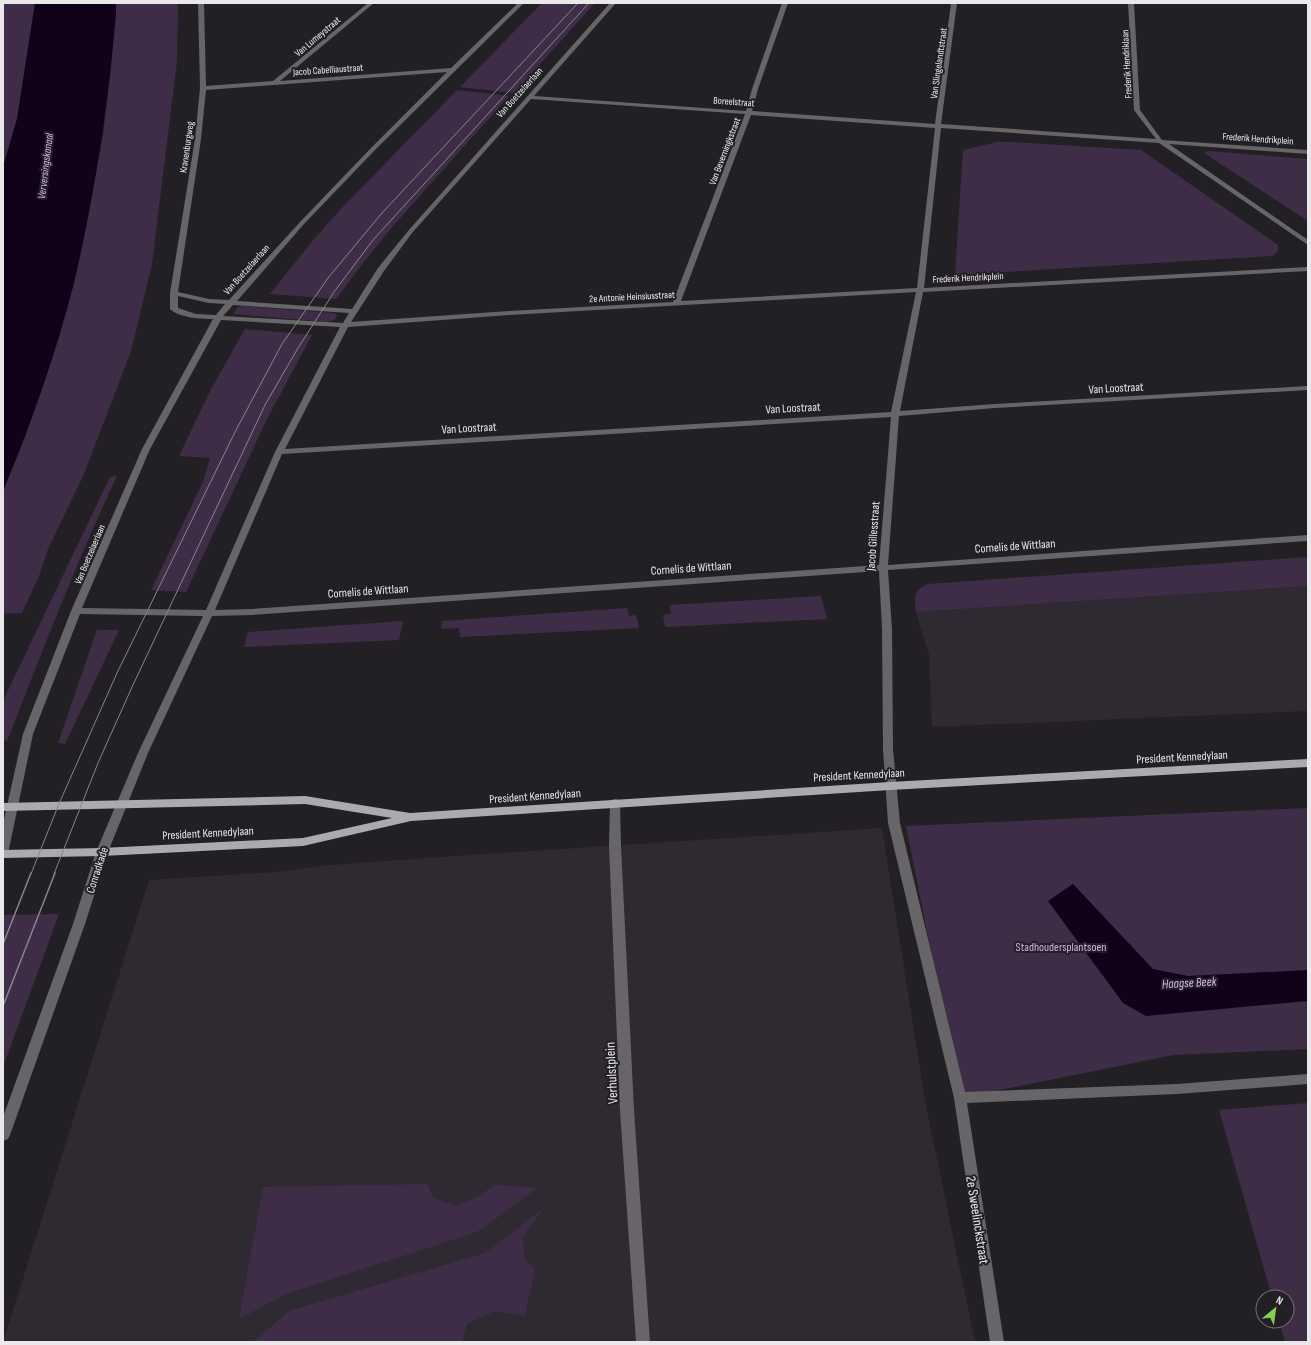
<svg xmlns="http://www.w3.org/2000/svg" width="1311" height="1345" font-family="'Sofia Sans Condensed',sans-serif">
  <rect width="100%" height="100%" fill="#232025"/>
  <g fill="#2f2932">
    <path d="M1308 586V711L932 727 929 655 916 612Z"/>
    <path d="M882 828 925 1101 975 1342H3L149 880 278 872 318 866 456 856Z"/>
  </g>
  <g fill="#3f2d48">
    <path d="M3 3H35L17 119 3 167Z"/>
    <path d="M116 3H178L177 61 152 264 131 351 84 474 48 549 39 576 22 613 3 614V491L25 438 74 283 103 137 111 68Z"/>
    <path d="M542 3H595L514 93 460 87Z"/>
    <path d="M457 90 509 96 393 226 363 263 336 299 270 294 314 239 340 210Z"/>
    <path d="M997 142H1012L1141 150 1278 245V251L1273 256 955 275 963 150Z"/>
    <path d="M1208 151 1308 159V221L1204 153Z"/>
    <path d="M242 306 332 313 336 314 337 317 332 321 327 322 233 314 237 308Z"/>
    <path d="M245 329 312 335 267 419 186 592 151 590 203 482 210 458 179 456 211 389Z"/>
    <path d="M117 476C76 563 42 652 7 741H3V701L110 477Z"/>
    <path d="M1308 557V586L916 612C915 597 912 591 928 584Z"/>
    <path d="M821 596 827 619 665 627 663 615 671 614 670 605Z"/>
    <path d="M627 608 629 616 636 615 639 628 460 637 459 628 441 629 442 621Z"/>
    <path d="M403 621 399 640 244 647 248 632Z"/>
    <path d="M97 630H119L65 744 58 743Z"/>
    <path d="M1308 808V1049L1173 1055 960 1098 906 826Z"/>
    <path d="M59 914 3 1067V915Z"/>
    <path d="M1308 1103V1342H1285L1279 1321H1287V1297H1272L1219 1110Z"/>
    <path d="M427 1184 433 1198 456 1206 481 1195 494 1185 538 1188 477 1232 286 1294 239 1319 263 1187Z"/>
    <path d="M544 1208 522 1238 526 1261 535 1269 525 1316 495 1311 467 1324 462 1342H253L289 1311 485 1253Z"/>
  </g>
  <g fill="#110119">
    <path d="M35 3H116V14C108 105 95 194 74 283 56 354 31 424 3 491V167L17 119Z"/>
    <path d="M1073 884 1153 969 1188 976 1308 970V1001L1146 1016 1123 1003 1048 901Z"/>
  </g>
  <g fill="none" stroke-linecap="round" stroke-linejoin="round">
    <g fill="#676568" fill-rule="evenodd">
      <path d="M198 3H204L206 86 273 81 368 3H374L280 81 451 68 518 3H524L375 150 304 224 237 301 352 309 378 268 408 231 610 3H616L534 96 746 111 752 89 782 3H788L758 89 752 111 935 124 951 3H957L941 124 1156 139 1134 110 1128 3H1134L1140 110 1162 140 1308 150V154L1169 144 1308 240V245L1159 143 941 128 924 288 1308 267V271L923 292 900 411 995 404 1308 386V390L995 408 899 416 888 565 1308 535V541L888 570 892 629 893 749 900 823 965 1092 1177 1084 1308 1074V1084L1177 1094 967 1103 1004 1342H990L954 1098 888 823 883 749 882 629 879 571 252 615 212 616 148 753 108 852 85 924 10 1135 8 1139 3 1141V1117L73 924 96 852 138 753 203 616 80 614 33 734 9 849 7 852 3 853V824L23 734 71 611 142 449 213 319C202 319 179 318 170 309V293L195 139 200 88ZM447 72 371 148 300 222 229 300 209 299 178 292 201 139 206 90ZM531 99 745 114 673 302 509 311 351 322 384 271 412 233ZM751 115 935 128 917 288 681 301ZM916 292 891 412 285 449 348 327 509 315ZM178 296 209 303 225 304 216 315 196 314 178 308ZM233 305 349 313 343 323 223 316ZM221 320 340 327 275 452 206 610 82 608 150 449ZM891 417 879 565 252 609 215 610 282 454Z"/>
      <path d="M615 799 619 800 620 803 621 846 634 1110 650 1342H636L620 1110 609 846 610 803 611 800Z"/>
    </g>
    <path fill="#adaaaf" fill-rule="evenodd" d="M1308 759V767L890 790 411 821 303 846 102 856 3 858V850L102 848 303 838 392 818 305 804 3 811V803L305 796 410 813 890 782Z"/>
    <g stroke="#88868a" stroke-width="1">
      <path d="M31 874 58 806 117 673 235 432 282 344 328 278 382 213 578 3"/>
      <path d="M54 874 98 763 132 687 265 405 298 348 334 292 373 240 589 3"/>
    </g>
    <g stroke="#88868a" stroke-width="1.5">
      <path d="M3 944 31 873"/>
      <path d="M3 1006 55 873"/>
    </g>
  </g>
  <g text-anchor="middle" stroke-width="4" stroke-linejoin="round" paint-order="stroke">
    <g font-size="10" fill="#eae8eb" stroke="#232025">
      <text transform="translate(317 36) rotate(-40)" y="4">Van Lumeystraat</text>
      <text transform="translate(938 63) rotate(-82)" y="4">Van Slingelandtstraat</text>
      <text transform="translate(1126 64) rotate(-93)" y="4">Frederik Hendriklaan</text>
      <text transform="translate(328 69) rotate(-4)" y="4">Jacob Cabelliaustraat</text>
      <text transform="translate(519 92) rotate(-48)" y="4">Van Boetzelaerlaan</text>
      <text transform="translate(734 101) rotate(4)" y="4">Boreelstraat</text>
      <text transform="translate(1258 138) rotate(4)" y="4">Frederik Hendrikplein</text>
      <text transform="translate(186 147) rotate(-82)" y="4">Kranenburgweg</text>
      <text transform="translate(724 151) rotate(-69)" y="4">Van Beverningkstraat</text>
      <text transform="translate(246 269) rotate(-48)" y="4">Van Boetzelaerlaan</text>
      <text transform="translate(968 277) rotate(-3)" y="4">Frederik Hendrikplein</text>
      <text transform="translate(632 296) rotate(-3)" y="4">2e Antonie Heinsiusstraat</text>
      <text transform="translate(89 554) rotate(-67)" y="4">Van Boetzelaerlaan</text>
    </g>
    <g font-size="11" font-style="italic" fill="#dbb4ef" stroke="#232025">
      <text transform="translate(45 166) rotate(-83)" y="4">Verversingskanaal</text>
    </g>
    <g font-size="12" fill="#eae8eb" stroke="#232025">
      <text transform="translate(1116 388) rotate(-3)" y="4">Van Loostraat</text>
      <text transform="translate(793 408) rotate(-3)" y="4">Van Loostraat</text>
      <text transform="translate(469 428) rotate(-3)" y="4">Van Loostraat</text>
      <text transform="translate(873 536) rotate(-86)" y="4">Jacob Gillesstraat</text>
      <text transform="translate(1015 546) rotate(-4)" y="4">Cornelis de Wittlaan</text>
      <text transform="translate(691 568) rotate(-4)" y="4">Cornelis de Wittlaan</text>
      <text transform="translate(368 591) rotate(-4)" y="4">Cornelis de Wittlaan</text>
      <text transform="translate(1182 757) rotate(-3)" y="4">President Kennedylaan</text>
      <text transform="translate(859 775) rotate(-3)" y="4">President Kennedylaan</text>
      <text transform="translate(535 796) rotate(-4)" y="4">President Kennedylaan</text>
      <text transform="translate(208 833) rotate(-3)" y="4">President Kennedylaan</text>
      <text transform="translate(97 870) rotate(-72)" y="4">Conradkade</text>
    </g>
    <g font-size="12" fill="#d8b1eb" stroke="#232025">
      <text x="1061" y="951">Stadhoudersplantsoen</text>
    </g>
    <g font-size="13" font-style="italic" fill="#dbb4ef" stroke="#232025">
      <text transform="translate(1189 982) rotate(-3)" y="5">Haagse Beek</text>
    </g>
    <g font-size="14" fill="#eae8eb" stroke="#232025">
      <text transform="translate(611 1073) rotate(-93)" y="5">Verhulstplein</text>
      <text transform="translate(978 1220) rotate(81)" y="5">2e Sweelinckstraat</text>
    </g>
  </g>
  <rect width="1311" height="1345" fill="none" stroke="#eae8eb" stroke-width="8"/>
  <g transform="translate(1275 1309) rotate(29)"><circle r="19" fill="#232025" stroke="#737074"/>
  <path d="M0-3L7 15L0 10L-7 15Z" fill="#84cf4d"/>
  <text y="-6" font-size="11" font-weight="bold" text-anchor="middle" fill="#eae8eb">N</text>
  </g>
</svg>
